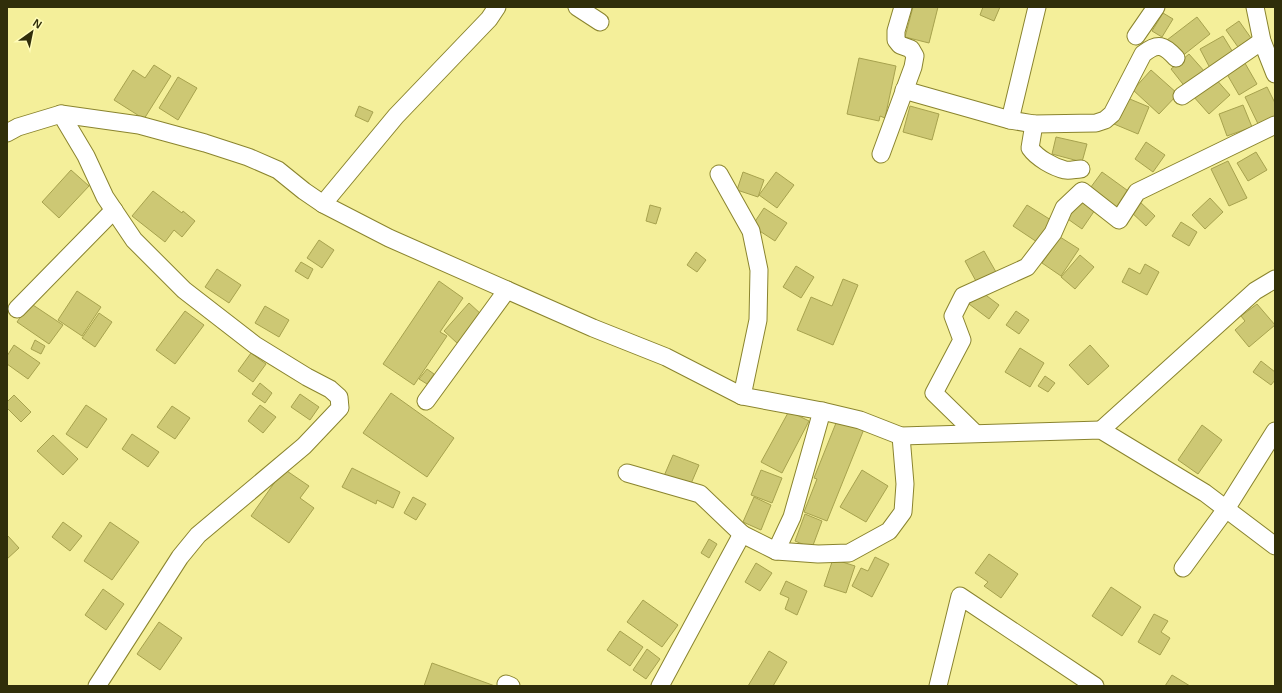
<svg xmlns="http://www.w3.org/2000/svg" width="1282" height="693" font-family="Helvetica,sans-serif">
  <rect width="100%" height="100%" fill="#f4ef9a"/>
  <g fill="#cdc874" stroke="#a7a24e">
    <path d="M913 7H938L929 43 905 37Z"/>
    <path d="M983 7H1000L994 21 980 15Z"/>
    <path d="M1163 13 1173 19 1162 37 1152 31Z"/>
    <path d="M1197 17 1210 34 1181 57 1167 40Z"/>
    <path d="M1239 21 1251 38 1238 47 1226 30Z"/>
    <path d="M1223 36 1234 54 1210 68 1200 49Z"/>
    <path d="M1189 54 1205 72 1186 88 1171 69Z"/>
    <path d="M859 58 896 66 885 118 880 116 879 121 847 114Z"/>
    <path d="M1242 58 1257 84 1239 95 1224 69Z"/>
    <path d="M154 65 171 76 144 119 114 100 133 70 145 78Z"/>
    <path d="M1151 70 1178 94 1159 114 1133 90Z"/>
    <path d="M178 77 197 88 178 120 159 108Z"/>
    <path d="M1214 77 1230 95 1209 114 1193 96Z"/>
    <path d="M1267 87 1275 103V121L1260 128 1245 97Z"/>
    <path d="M1125 97 1149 107 1138 134 1114 124Z"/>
    <path d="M1243 105 1252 127 1227 136 1219 114Z"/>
    <path d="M359 106 373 112 368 122 355 116Z"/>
    <path d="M910 106 939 114 932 140 903 132Z"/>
    <path d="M1056 137 1087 144 1082 162 1052 154Z"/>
    <path d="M1146 142 1165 155 1153 172 1135 159Z"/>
    <path d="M1256 152 1267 170 1248 181 1237 163Z"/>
    <path d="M1228 161 1247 198 1229 206 1211 169Z"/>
    <path d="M71 170 89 186 59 218 42 202Z"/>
    <path d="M743 172 764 180 758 197 737 190Z"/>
    <path d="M776 172 794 185 777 208 759 195Z"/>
    <path d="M1102 172 1131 193 1116 212 1088 191Z"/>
    <path d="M153 191 182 213 183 211 195 221 182 237 174 230 165 242 132 216Z"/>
    <path d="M1081 195 1097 207 1082 229 1065 217Z"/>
    <path d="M1210 198 1223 212 1205 229 1192 215Z"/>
    <path d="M1139 201 1155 216 1146 226 1130 211Z"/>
    <path d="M650 205 661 208 656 224 646 221Z"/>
    <path d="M1027 205 1051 220 1037 242 1013 226Z"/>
    <path d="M764 208 787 223 775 241 752 226Z"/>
    <path d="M1181 222 1197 232 1189 246 1172 236Z"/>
    <path d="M1060 237 1079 249 1061 276 1042 263Z"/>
    <path d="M319 240 334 250 322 268 307 258Z"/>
    <path d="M984 251 996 272 977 283 965 261Z"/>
    <path d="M696 252 706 260 697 272 687 265Z"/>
    <path d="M1080 255 1094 267 1075 289 1061 277Z"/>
    <path d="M301 262 313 269 308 279 295 271Z"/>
    <path d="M1145 264 1159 272 1147 295 1122 282 1129 268 1140 274Z"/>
    <path d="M796 266 814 277 801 298 783 287Z"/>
    <path d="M217 269 241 285 229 303 205 287Z"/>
    <path d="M843 279 858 285 833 345 797 330 811 297 832 306Z"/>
    <path d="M439 281 463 298 440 332 447 336 414 385 383 364Z"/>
    <path d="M979 290 999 305 989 319 969 304Z"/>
    <path d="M77 291 101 307 82 336 58 320Z"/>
    <path d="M30 303 63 325 49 344 17 322Z"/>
    <path d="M469 303 482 315 457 343 444 331Z"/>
    <path d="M1257 304 1275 325 1249 347 1235 330 1245 321 1241 316Z"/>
    <path d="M265 306 289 320 279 337 255 323Z"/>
    <path d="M185 311 204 325 175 364 156 350Z"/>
    <path d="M1016 311 1029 320 1019 334 1006 325Z"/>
    <path d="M99 313 112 322 95 347 82 338Z"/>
    <path d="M35 340 45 346 41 354 31 349Z"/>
    <path d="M14 345 40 363 28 379 7 364V356Z"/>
    <path d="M1090 345 1109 366 1088 385 1069 365Z"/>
    <path d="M1020 348 1044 363 1030 387 1005 372Z"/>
    <path d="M251 353 266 364 253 382 238 371Z"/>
    <path d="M1261 361 1275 372V380L1271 385 1253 372Z"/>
    <path d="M427 369 434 374 427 384 419 379Z"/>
    <path d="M1045 376 1055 383 1048 392 1038 386Z"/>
    <path d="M260 383 272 393 265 403 252 394Z"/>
    <path d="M391 393 454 438 427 477 363 433Z"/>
    <path d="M300 394 319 407 310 420 291 407Z"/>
    <path d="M14 395 31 412 21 422 7 408V402Z"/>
    <path d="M86 405 107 419 87 448 66 434Z"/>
    <path d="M260 405 276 417 263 433 248 421Z"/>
    <path d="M172 406 190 418 175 439 157 427Z"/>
    <path d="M789 411 809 421 782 473 761 462Z"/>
    <path d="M838 418 864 429 827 521 804 512 817 479 814 478Z"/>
    <path d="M1202 425 1222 440 1198 474 1178 460Z"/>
    <path d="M132 434 159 452 148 467 122 449Z"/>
    <path d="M53 435 78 459 63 475 37 451Z"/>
    <path d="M673 455 699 465 690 486 664 476Z"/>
    <path d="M352 468 400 492 393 508 377 500 376 504 342 487Z"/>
    <path d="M284 469 309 486 300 498 314 508 289 543 251 516Z"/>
    <path d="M761 470 782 478 772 503 751 495Z"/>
    <path d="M862 470 888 486 866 522 840 507Z"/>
    <path d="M413 497 426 504 416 520 404 513Z"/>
    <path d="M754 497 771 505 761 530 743 522Z"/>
    <path d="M805 514 822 521 812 548 795 541Z"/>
    <path d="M63 522 82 536 70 551 52 537Z"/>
    <path d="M110 522 139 542 112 580 84 561Z"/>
    <path d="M8 536 19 548 7 559V537Z"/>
    <path d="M709 539 717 544 709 558 701 553Z"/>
    <path d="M989 554 1018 574 1001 598 984 586 988 582 975 573Z"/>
    <path d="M875 557 889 564 872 597 852 586 861 568 868 571Z"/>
    <path d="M833 559 855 566 846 593 824 586Z"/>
    <path d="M756 563 772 573 760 591 745 582Z"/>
    <path d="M786 581 807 591 797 615 785 609 789 598 780 594Z"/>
    <path d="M1111 587 1141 607 1122 636 1092 616Z"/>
    <path d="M103 589 124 604 106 630 85 615Z"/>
    <path d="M643 600 678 625 662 647 627 622Z"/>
    <path d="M1154 614 1168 621 1161 632 1170 638 1160 655 1138 642Z"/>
    <path d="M159 622 182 638 160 670 137 654Z"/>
    <path d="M620 631 643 647 630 666 607 650Z"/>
    <path d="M647 649 660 659 646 679 633 670Z"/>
    <path d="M769 651 787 662 773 686H748Z"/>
    <path d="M432 663 495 686H424Z"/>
    <path d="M1172 675 1190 686H1165Z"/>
  </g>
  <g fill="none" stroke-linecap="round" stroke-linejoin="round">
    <g stroke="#8a842e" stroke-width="19">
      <g id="minor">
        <path d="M577 7 600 22"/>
        <path d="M1255 7 1262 41 1275 74"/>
        <path d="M1136 36 1156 7"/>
        <path d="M904 90 1010 120 1034 124 1096 123 1105 120 1112 114 1143 54C1158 42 1164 45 1176 58"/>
        <path d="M1182 96 1262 41"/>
        <path d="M61 114 86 156 105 197 134 240 184 290 255 345 307 377 330 389 339 397 340 408 304 446 198 535 180 557 97 686"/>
        <path d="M1010 120 1037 7"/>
        <path d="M1034 124 1030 148C1037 158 1053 167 1065 170 1070 171 1076 169 1081 169"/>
        <path d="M7 133 18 127 61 114 139 125 205 143 248 157 278 170 304 191 323 204 389 238 593 328 666 357 742 396 822 411 860 420 901 436 1101 430 1205 493 1275 546"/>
        <path d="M881 154 913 67 915 56 911 49 900 45 896 40V31L903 7"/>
        <path d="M719 174 751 231 759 270 758 320 742 396"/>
        <path d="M323 204 396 116 489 19 497 7"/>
        <path d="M17 309 114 210"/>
        <path d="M426 401 507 290"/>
        <path d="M1101 430 1255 291 1275 279"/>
        <path d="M975 433 934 393 962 340 953 316 963 296 1027 267 1053 233 1064 208 1082 191 1119 220 1137 192 1275 125"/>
        <path d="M627 473 700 494 742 534"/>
        <path d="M776 551 818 554 849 553 889 531 903 512 905 484 901 436"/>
        <path d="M1183 568 1226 509 1275 431"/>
        <path d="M506 684 511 686"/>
        <path d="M660 686 742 534 776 551 792 517 822 411"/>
        <path d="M938 686 960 596 1095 686"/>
      </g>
    </g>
    <use href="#minor" stroke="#fff" stroke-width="17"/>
  </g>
  <rect width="1282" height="693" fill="none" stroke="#302e0a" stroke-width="16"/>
  <g transform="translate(32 32) rotate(33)" stroke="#fffcb9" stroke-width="3" paint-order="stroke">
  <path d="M0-3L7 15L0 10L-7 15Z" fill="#302e0a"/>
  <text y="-6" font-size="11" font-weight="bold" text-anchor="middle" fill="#302e0a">N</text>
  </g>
</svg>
